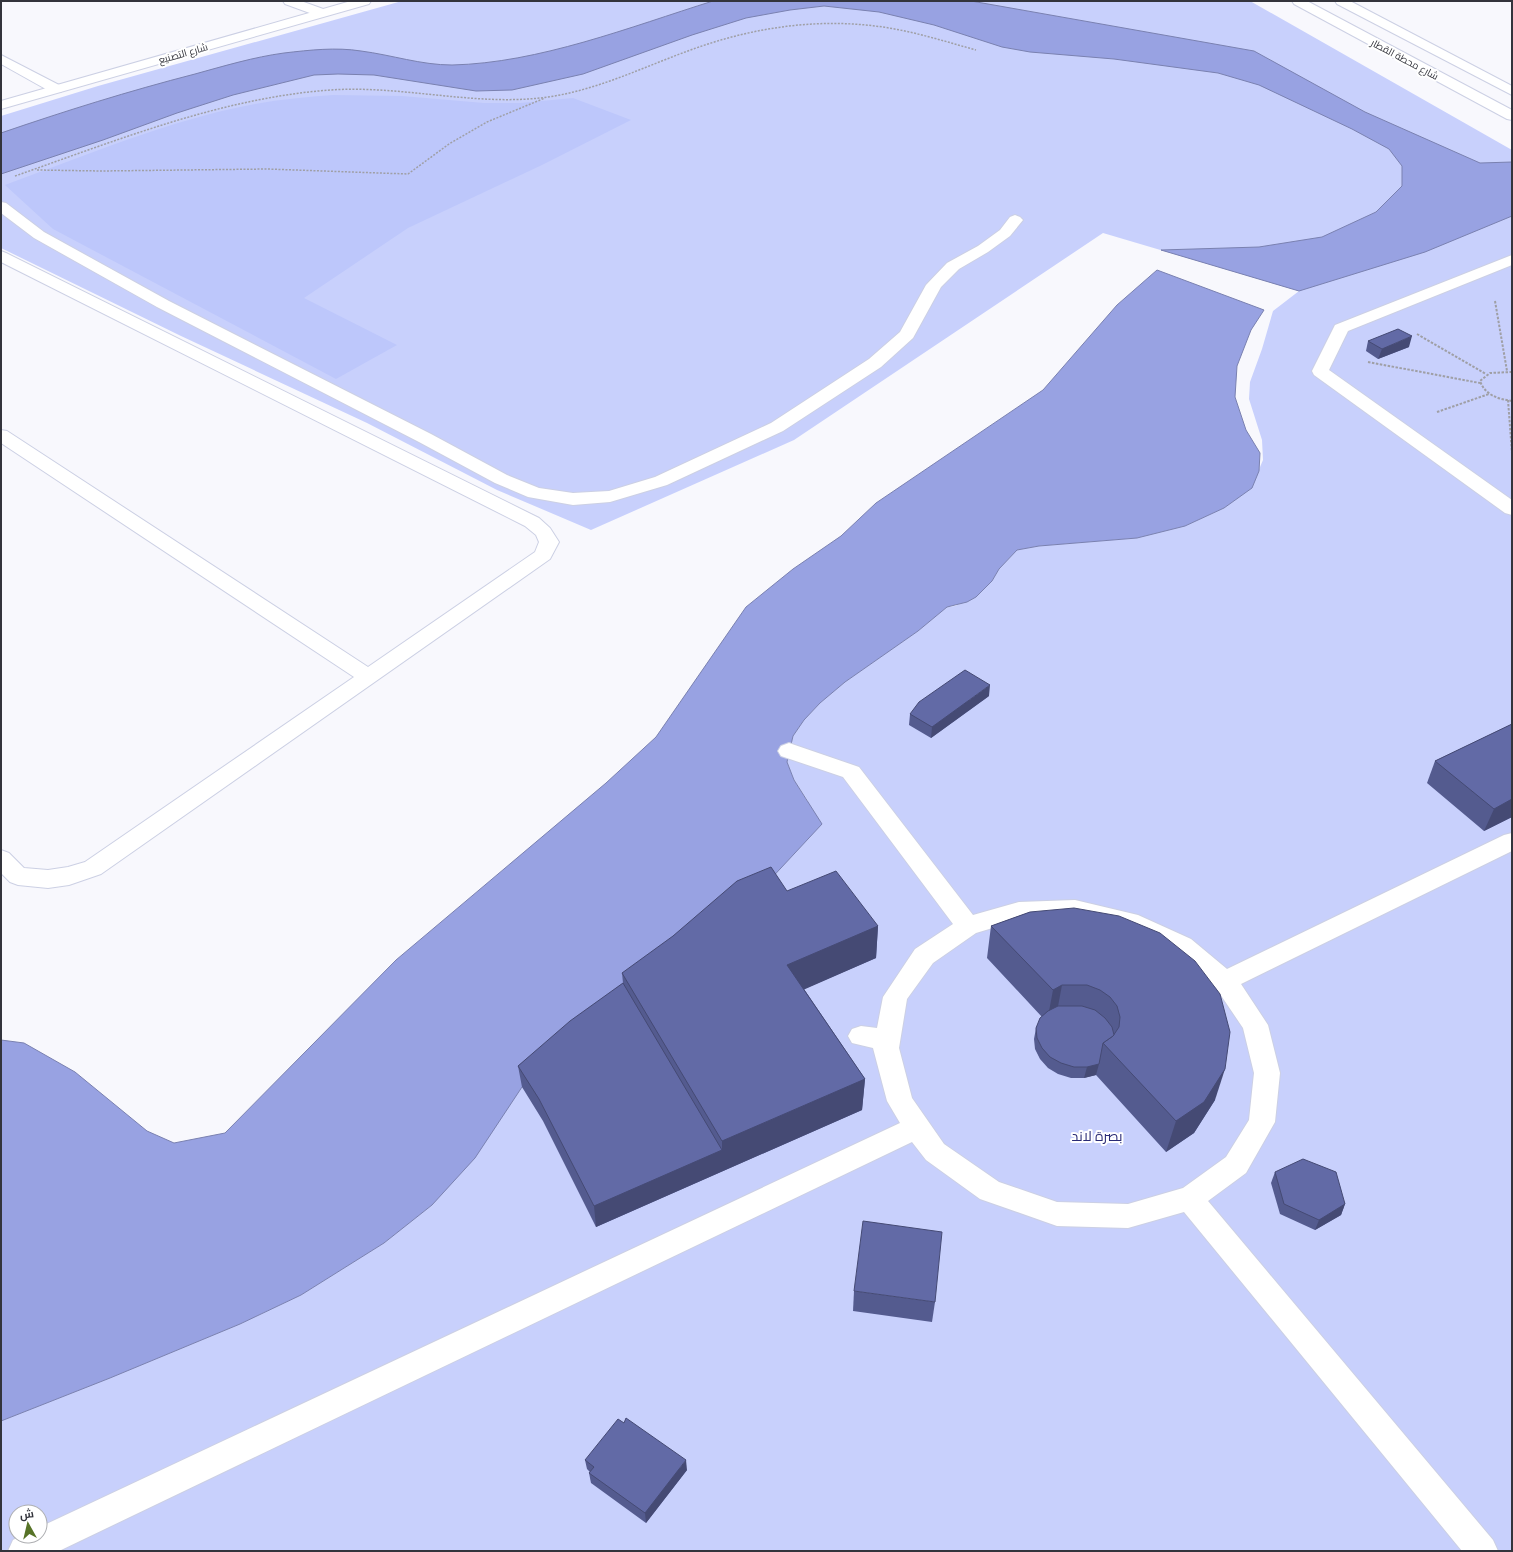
<svg xmlns="http://www.w3.org/2000/svg" width="1513" height="1552" font-family="Karla,Cairo,sans-serif">
  <rect width="100%" height="100%" fill="#f8f8fd"/>
  <path fill="#c8d0fc" fill-rule="evenodd" d="M402 1H1250L1512 150V1551H1V1421L110 1378 240 1324 301 1295 384 1243 432 1205 501 1116 522 1087 808 801 794 780 787 762 793 736 804 720 820 703 845 682 918 631 947 607 955 606 976 597 992 581 999 569 1017 550 1039 546 1137 538 1185 526 1224 508 1251 488 1263 460 1262 440 1249 399 1250 382 1262 349 1273 311 1299 291 1103 233 794 440 591 530 497 490 367 423 181 336 1 248V116L98 86ZM16 1512H40V1536H16Z"/>
  <path fill="#bdc7fb" d="M333 95 402 96 484 103H520L573 98 631 120 542 165 408 228 304 298 397 345 336 379 53 229 5 185C87 155 169 120 255 104 281 99 307 97 333 95Z"/>
  <g fill="#98a2e2" stroke="#7a81b0">
    <path d="M713 1H971L1254 51 1365 112 1480 163 1512 162V216L1425 252 1299 291 1161 250 1259 247 1322 237 1376 212 1402 186V166L1389 149 1352 129 1259 85 1218 73 1114 59 1030 52 1002 47 934 25 879 12 824 6 790 10 746 18 692 35 583 74 512 90 476 91 374 75 338 74 314 75 233 95 177 113 103 140 1 174V133C65 111 129 91 195 74 224 66 254 57 284 53 310 50 336 47 361 51 392 55 421 65 452 65 539 63 630 27 713 1Z"/>
    <path d="M1157 270 1264 310 1251 330 1237 366 1235 397 1246 430 1260 453 1259 471 1252 488 1224 508 1185 526 1137 538 1039 546 1017 550 999 569 992 581 976 597 967 602 947 607 918 631 845 682 820 703 804 720 793 736 787 762 794 780 822 824 739 913 522 1087 475 1158 432 1205 384 1243 301 1295 240 1324 110 1378 1 1421V1040L24 1043 75 1072 147 1131 174 1143 225 1133 396 960 606 783 656 737 746 607 793 569 841 536 876 503 1043 390 1117 305Z"/>
  </g>
  <g fill="none" stroke-linecap="round" stroke-linejoin="round">
    <g stroke="#ccd0e4" stroke-width="2">
      <g id="street">
        <path d="M283 1H301L326 10 328 13 326 16H318L285 4Z"/>
        <path d="M1 55 61 86 63 89 61 92H51L1 64Z"/>
        <path d="M1 202 6 203 44 232 169 301 431 434 507 475 539 488 573 493 609 491 655 477 771 423 869 359 900 332 926 285 947 263 978 246 1000 230 1010 217 1015 215 1020 217 1023 220 1010 236 988 252 959 269 941 287 913 338 881 367 783 431 667 485 610 502 573 505 528 497 495 483 419 442 157 307 34 238 1 213Z"/>
        <path d="M1 251 6 253 539 518 550 528 559 542 550 559 101 874 69 885 48 888 18 885 10 882 1 873V850L9 853 24 868 48 870 68 867 85 862 354 677 1 443V430L7 431 368 667 535 552 539 542 536 535 525 526 1 262Z"/>
        <path d="M1512 255V265L1348 331 1329 370 1512 500V515L1505 513 1314 375 1312 371 1335 325Z"/>
        <path d="M789 743 859 767 973 915 1019 902 1075 900 1138 915 1191 939 1227 969 1504 835 1512 833V851L1241 984 1268 1025 1280 1073 1275 1122 1246 1173 1208 1201 1493 1540 1498 1551H1462L1184 1212 1128 1228 1057 1226 980 1199 926 1160 912 1142 59 1551H8L13 1540 21 1536H40V1527L900 1123 887 1101 873 1048 852 1043 848 1036 852 1029 861 1026 877 1028 883 997 915 949 953 924 843 777 781 756 778 751 781 746ZM1075 918 1125 929 1173 953 1216 988 1243 1028 1254 1073 1249 1120 1226 1157 1183 1188 1128 1204 1057 1202 999 1182 944 1144 912 1098 899 1048 907 999 933 963 976 933 1019 920Z"/>
      </g>
    </g>
    <g stroke="#ccd0e4" stroke-width="2">
      <path id="secondary" d="M351 1H371L369 4 1 109V101Z"/>
    </g>
    <g stroke="#ccd0e4" stroke-width="2">
      <g id="primary">
        <path d="M1292 1H1307L1512 110V120L1507 119 1294 4Z"/>
        <path d="M1335 1H1350L1512 86V95L1337 4Z"/>
      </g>
    </g>
    <g stroke="#9f9fa5" stroke-width="1.5" stroke-dasharray="2 1.5" stroke-linecap="butt">
      <path d="M37 170 101 171 267 169 408 174 449 144 487 122 545 98"/>
      <path d="M15 176C118 140 221 98 330 90 403 85 477 107 548 97 604 89 655 61 708 44 766 25 829 18 889 28 919 33 947 42 976 50"/>
    </g>
    <g stroke="#9f9fa5" stroke-width="2" stroke-dasharray="2.5 1.5" stroke-linecap="butt">
      <path d="M1495 301 1507 371"/>
      <path d="M1417 334 1486 374"/>
      <path d="M1368 362 1480 383"/>
      <path d="M1512 372 1490 373 1480 381C1485 395 1498 399 1512 401"/>
      <path d="M1508 400 1512 453"/>
      <path d="M1437 412 1489 394"/>
    </g>
    <use href="#street" fill="#fff" fill-rule="evenodd"/>
    <use href="#secondary" fill="#fff" fill-rule="evenodd"/>
    <use href="#primary" fill="#fff" fill-rule="evenodd"/>
  </g>
  <g fill="#545b8f">
    <path d="M1368 341 1409 347 1378 359 1366 351Z"/>
    <path d="M989 696 931 738 909 725 910 714Z"/>
    <path d="M1512 724V817L1484 831 1427 783 1435 761Z"/>
    <path d="M787 891 878 926 876 958 804 989 865 1079 862 1110 596 1227 543 1121 522 1087 518 1066 623 983 622 973Z"/>
    <path d="M1030 912 1215 1100 1194 1133 1166 1152 1096 1075 1084 1078H1071L1058 1074 1048 1068 1040 1059 1035 1049 1034 1039 1036 1028 1042 1017 987 958 991 926Z"/>
    <path d="M1275 1172 1345 1204 1341 1215 1315 1230 1280 1214 1271 1183Z"/>
    <path d="M854 1291 935 1302 932 1322 853 1311Z"/>
    <path d="M585 1460 687 1470 646 1523 591 1483 589 1473 590 1472 587 1469Z"/>
  </g>
  <g fill="#454a74">
    <path d="M1412 336 1409 347 1378 359 1382 349Z"/>
    <path d="M990 685 989 696 931 738 932 727Z"/>
    <path d="M1512 799V817L1484 831 1494 809Z"/>
    <path d="M878 926 876 958 787 997V965Z"/>
    <path d="M1062 985 1056 1017 1047 1022 1053 990Z"/>
    <path d="M1099 1064 1096 1075 1084 1078 1087 1067Z"/>
    <path d="M1225 1069 1215 1100 1194 1133 1166 1152 1176 1121Z"/>
    <path d="M865 1079 862 1110 596 1227 594 1206 722 1150V1141Z"/>
    <path d="M1345 1204 1341 1215 1315 1230 1319 1220Z"/>
    <path d="M686 1460 687 1470 646 1523 645 1513Z"/>
  </g>
  <g fill="#626aa6" stroke="#454a74">
    <path d="M1398 329 1412 336 1382 349 1368 341Z"/>
    <path d="M965 670 990 685 932 727 910 714 919 702Z"/>
    <path d="M1512 724V799L1494 809 1435 761Z"/>
    <path d="M771 867 787 891 836 871 878 926 787 965 865 1079 722 1141 622 973 673 936 737 881Z"/>
    <path d="M1074 908 1119 916 1160 933 1195 961 1220 994 1230 1032 1225 1069 1204 1102 1176 1121 1103 1043 1113 1036 1119 1027 1120 1017 1117 1006 1110 997 1100 990 1087 985H1062L1053 990 991 926 1030 912Z"/>
    <path d="M623 983 722 1150 594 1206 539 1099 518 1066 570 1021Z"/>
    <path d="M1058 1006H1082L1095 1010 1105 1018 1112 1027 1114 1035 1113 1036 1103 1043 1099 1064 1087 1067H1074L1061 1063 1050 1057 1042 1048 1037 1038 1036 1028 1040 1018 1048 1011Z"/>
    <path d="M1303 1159 1336 1172 1345 1204 1319 1220 1284 1204 1275 1172Z"/>
    <path d="M863 1221 942 1232 935 1302 854 1291Z"/>
    <path d="M626 1418 686 1460 645 1513 589 1473 594 1467 585 1460 618 1419 624 1423Z"/>
  </g>
  <g text-anchor="middle" stroke-width="4" stroke-linejoin="round" paint-order="stroke">
    <g font-size="10" fill="#33343c" stroke="#fff">
      <text transform="translate(183 53) rotate(-16)" y="4">شارع التصنيع</text>
      <text transform="translate(1405 59) rotate(28)" y="4">شارع محطة القطار</text>
    </g>
    <g font-size="14" fill="#2a2b75" stroke="#fff">
      <text x="1097" y="1141">بصرة لاند</text>
    </g>
  </g>
  <rect width="1513" height="1552" fill="none" stroke="#33343c" stroke-width="4"/>
  <g transform="translate(28 1524) rotate(352)"><circle r="19" fill="#ffffff" stroke="#adaeb1"/>
  <path d="M0-3L7 15L0 10L-7 15Z" fill="#577327"/>
  <text y="-6" font-size="11" font-weight="bold" text-anchor="middle" fill="#33343c">ش</text>
  </g>
</svg>
